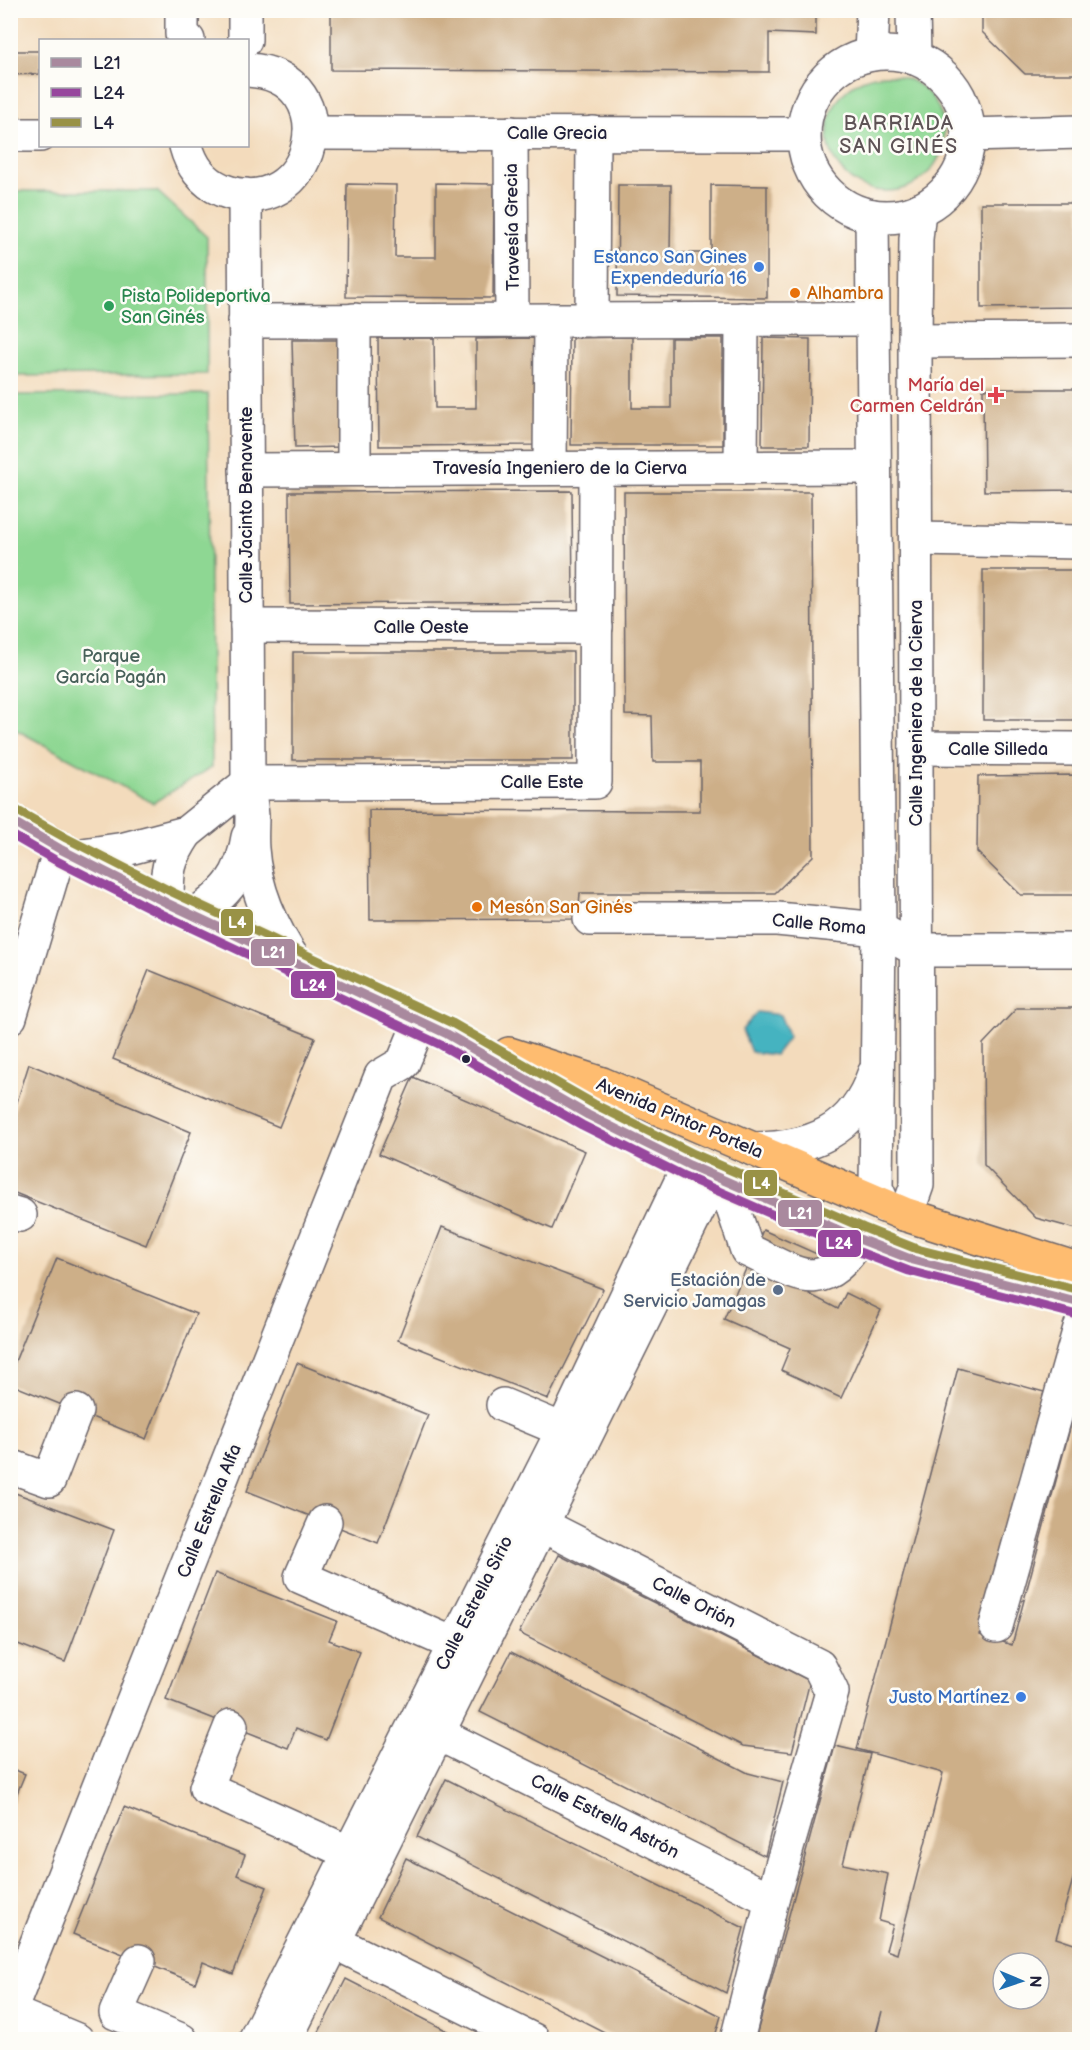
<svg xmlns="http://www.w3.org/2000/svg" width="1090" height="2050" font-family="'Balsamiq Sans',sans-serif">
  <rect width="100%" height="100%" fill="#fdfcf7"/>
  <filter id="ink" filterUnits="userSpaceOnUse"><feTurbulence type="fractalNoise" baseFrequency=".0167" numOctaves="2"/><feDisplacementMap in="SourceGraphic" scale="12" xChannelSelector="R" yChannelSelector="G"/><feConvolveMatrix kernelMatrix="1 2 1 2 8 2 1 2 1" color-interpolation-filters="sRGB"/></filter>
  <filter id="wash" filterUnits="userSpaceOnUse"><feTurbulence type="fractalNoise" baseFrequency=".008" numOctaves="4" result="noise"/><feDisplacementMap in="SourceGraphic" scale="24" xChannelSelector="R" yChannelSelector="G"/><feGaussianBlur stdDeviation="1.35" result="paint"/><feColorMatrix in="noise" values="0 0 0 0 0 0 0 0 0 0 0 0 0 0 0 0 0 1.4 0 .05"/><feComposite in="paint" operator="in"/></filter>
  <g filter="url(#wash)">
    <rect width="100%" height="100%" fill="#f3dbbc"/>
    <g fill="#8ed793" stroke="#587c67" stroke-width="1.5">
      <circle cx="886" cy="133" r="58"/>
      <path d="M10 191H157L207 237V374L11 376Z"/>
      <path d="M208 394 212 767 153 803 11 727V395Z"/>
    </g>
    <path fill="#44b3c0" stroke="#336a7e" stroke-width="1.5" d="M757 1012 780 1015 789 1037 775 1055 751 1052 742 1030Z"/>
    <g id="blocks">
      <g fill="#cdaf88" fill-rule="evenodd">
        <path d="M331 10H816V35L769 33V72L331 70Z"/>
        <path d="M982 10H1080V74H1025L982 32Z"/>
        <path d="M10 51H40V74L10 75Z"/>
        <path d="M436 183 494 184 493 298 346 297 347 184 396 185 395 257H436Z"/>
        <path d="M618 185H671L670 253H711V185L767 186V298L617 296Z"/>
        <path d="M981 203H1080V307L981 308Z"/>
        <path d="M632 337V408H671V338H723V445H571L572 338Z"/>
        <path d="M378 338H434L435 408H476V339L539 338V445L379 446Z"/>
        <path d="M763 338 810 339 809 446H762Z"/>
        <path d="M292 340H342V447L295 448Z"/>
        <path d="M983 389H1080V490L984 491Z"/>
        <path d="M572 491 573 602 290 604 289 492Z"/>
        <path d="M624 492H811L813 856 775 893H580L578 919 370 920 369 810 700 811V762H653L652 716 625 715Z"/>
        <rect x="983" y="570" width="97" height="150"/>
        <rect x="293" y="652" width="280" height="108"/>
        <path d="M1080 775V895H1021L977 852 978 776Z"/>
        <path d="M149 970 315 1038 279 1127 113 1059Z"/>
        <path d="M1017 1008H1080V1230L1036 1218 984 1165 983 1044Z"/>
        <path d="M29 1064 191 1132 146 1245 10 1191V1124Z"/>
        <path d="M413 1077 585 1151 552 1229 379 1154Z"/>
        <path d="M442 1227 603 1289 548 1399 398 1340Z"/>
        <path d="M763 1230 826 1258 809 1294 838 1309 846 1293 881 1310 841 1398 781 1370 790 1348 724 1319Z"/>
        <path d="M57 1258 196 1314 146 1439 10 1384V1374Z"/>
        <path d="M297 1363 428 1415 378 1543 247 1491Z"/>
        <path d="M958 1368 1044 1392 980 1635 1012 1645 1080 1391V1855L1056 1938 1080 1946V2040H875L882 2011 874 2040H755L835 1746 870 1754 843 1864 888 1874 879 1921 893 1925 886 1950 897 1954 943 1773 857 1749ZM1003 1963H1039V1999H1003Z"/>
        <path d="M10 1491 114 1530 65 1662 10 1641Z"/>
        <path d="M559 1555 810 1681 792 1752 743 1746 519 1633Z"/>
        <path d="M215 1573 337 1621 329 1640 360 1652 326 1740 296 1728 288 1748 166 1700Z"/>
        <path d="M511 1652 748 1773 783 1782 765 1856 480 1712Z"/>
        <path d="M10 1768 25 1774 11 1808H10Z"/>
        <path d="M446 1779 744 1928 726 1993 417 1837Z"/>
        <path d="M124 1807 245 1855 237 1875 267 1887 233 1974 203 1962 195 1983 73 1934Z"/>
        <path d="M406 1858 721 2016 714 2040H620L378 1917Z"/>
        <path d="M346 1979 465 2040H324L317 2036Z"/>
      </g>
    </g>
  </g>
  <g filter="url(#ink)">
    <use href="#blocks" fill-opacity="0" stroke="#6b6368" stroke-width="1.5"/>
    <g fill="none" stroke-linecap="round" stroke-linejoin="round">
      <g stroke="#6b6368" stroke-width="36">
        <g id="minor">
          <path d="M182 10V34L188 40"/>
          <path d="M913 10 914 58"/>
          <path d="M245 40V10"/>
          <circle cx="886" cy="135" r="82"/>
          <path d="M871 54 873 10"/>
          <path d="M310 133 804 134"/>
          <path d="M511 133 512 320"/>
          <path d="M10 135H40"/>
          <path d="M968 135 1080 132"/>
          <path d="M186 146C191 165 203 182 222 190 314 226 351 76 248 70"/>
          <path d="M245 195 248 783C249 794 251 805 252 816 252 827 251 838 252 849 255 892 273 930 297 965"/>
          <path d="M872 216 879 929 876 1188 884 1206"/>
          <path d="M592 320 593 133"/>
          <path d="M245 321 872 319"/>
          <path d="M915 341 1080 340"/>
          <path d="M550 468 551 320"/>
          <path d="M741 468 742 319"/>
          <path d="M354 469V320"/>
          <path d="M246 470 874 467"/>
          <path d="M916 539 1080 542"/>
          <path d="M247 626 596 627"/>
          <path d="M916 748 1080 749"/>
          <path d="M248 783 595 782 596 468"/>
          <path d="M75 856 125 849 186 833 248 783"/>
          <path d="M167 903C167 869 167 862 186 833"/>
          <path d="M193 916C226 894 242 877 248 837"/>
          <path d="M590 919H777L879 929 917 950H1080"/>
          <path d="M10 1017 60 849"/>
          <path d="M753 1149C811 1149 854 1132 874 1074"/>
          <path d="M740 1187 733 1208 747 1250C799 1274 821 1298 859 1239"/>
          <path d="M10 1212 20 1215"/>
          <path d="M904 1214 912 1199 917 1185 915 341 916 239 919 210"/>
          <path d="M503 1405 582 1438"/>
          <path d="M10 1466 49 1480 76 1411"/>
          <path d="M325 1522 301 1577 472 1652"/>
          <path d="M542 1525 819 1666 832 1692 772 1900 737 2040"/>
          <path d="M996 1626 1080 1328"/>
          <path d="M231 1726 206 1788 370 1862"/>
          <path d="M437 1733 772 1900"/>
          <path d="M334 1942 533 2040"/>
          <path d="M139 1961 116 2013 181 2040"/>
          <path d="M10 2011 381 1076 403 1063 420 1022"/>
          <path d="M10 2012 77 2040"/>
          <path d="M255 2040 563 1430 689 1165"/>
          <path d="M285 2040 715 1176"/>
        </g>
      </g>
      <g stroke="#6b6368" stroke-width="36">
        <g id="major">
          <path d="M10 820 60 849 167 903 447 1034 588 1115 689 1165 859 1239 913 1260 1080 1303"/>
          <path d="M509 1054 602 1084 904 1214 1080 1270"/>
        </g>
      </g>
      <use href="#minor" stroke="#fff" stroke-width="33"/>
      <use href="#major" stroke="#febc70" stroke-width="33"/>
      <g stroke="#fdfcf7" stroke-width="14">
        <path id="bus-1" d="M10 820 60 849 167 903 447 1034 588 1115 689 1165 859 1239 913 1260 1080 1303"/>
      </g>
      <g stroke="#fdfcf7" stroke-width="14">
        <path id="bus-2" d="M10 834 55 860 162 914 441 1045 582 1125 684 1176 854 1250 909 1271 1077 1315"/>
      </g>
      <g stroke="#fdfcf7" stroke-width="14">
        <path id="bus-3" d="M16 810 66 838 172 892 452 1023 594 1104 694 1154 864 1228 917 1249 1080 1290"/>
      </g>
      <use href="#bus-1" stroke="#a9899e" stroke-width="9"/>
      <use href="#bus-2" stroke="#97479d" stroke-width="9"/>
      <use href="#bus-3" stroke="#999246" stroke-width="9"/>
    </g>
  </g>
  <g fill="#3f7fe0" stroke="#fdfcf7" stroke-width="2">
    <circle cx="759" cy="267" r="6"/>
    <circle cx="1021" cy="1697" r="6"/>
  </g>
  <g fill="#e8710a" stroke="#fdfcf7" stroke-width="2">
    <circle cx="795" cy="293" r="6"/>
    <circle cx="477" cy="907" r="6"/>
  </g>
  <circle fill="#2e9e5b" stroke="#fdfcf7" stroke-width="2" cx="109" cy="306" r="6"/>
  <path fill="#e0444e" stroke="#fdfcf7" stroke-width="2" d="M993 386h6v6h6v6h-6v6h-6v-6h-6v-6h6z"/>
  <circle fill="#22223b" stroke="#fdfcf7" stroke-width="2" cx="466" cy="1059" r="5"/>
  <circle fill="#5c6f8a" stroke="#fdfcf7" stroke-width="2" cx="778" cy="1290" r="6"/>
  <g text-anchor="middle" stroke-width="5" stroke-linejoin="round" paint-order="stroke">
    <g font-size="18" fill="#22223b" stroke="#fdfcf7">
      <text x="557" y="139">Calle Grecia</text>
      <text transform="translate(512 227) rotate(-91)" y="6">Travesía Grecia</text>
      <text x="560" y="474">Travesía Ingeniero de la Cierva</text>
      <text transform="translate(246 505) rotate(-90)" y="6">Calle Jacinto Benavente</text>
      <text x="421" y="633">Calle Oeste</text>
      <text transform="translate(916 713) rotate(-90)" y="6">Calle Ingeniero de la Cierva</text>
      <text x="998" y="755">Calle Silleda</text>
      <text x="542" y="788">Calle Este</text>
      <text transform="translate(819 924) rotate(5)" y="6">Calle Roma</text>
      <text transform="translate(680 1118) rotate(23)" y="6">Avenida Pintor Portela</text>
      <text transform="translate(209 1511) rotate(-68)" y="6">Calle Estrella Alfa</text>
      <text transform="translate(694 1602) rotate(27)" y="6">Calle Orión</text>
      <text transform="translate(474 1603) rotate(-63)" y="6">Calle Estrella Sirio</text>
      <text transform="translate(605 1816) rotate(27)" y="6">Calle Estrella Astrón</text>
    </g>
    <g font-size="18" fill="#366cbe" stroke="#fdfcf7" text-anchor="end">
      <text x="747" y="263">Estanco San Gines<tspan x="747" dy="21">Expendeduría 16</tspan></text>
      <text x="1009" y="1703">Justo Martínez</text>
    </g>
    <g font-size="18" fill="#c56008" stroke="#fdfcf7" text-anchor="start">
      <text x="807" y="299">Alhambra</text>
      <text x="489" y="913">Mesón San Ginés</text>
    </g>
    <g font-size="18" fill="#27864d" stroke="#fdfcf7" text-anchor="start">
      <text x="121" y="302">Pista Polideportiva<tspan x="121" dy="21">San Ginés</tspan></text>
    </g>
    <g font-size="18" fill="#be3a42" stroke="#fdfcf7" text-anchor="end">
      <text x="984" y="391">María del<tspan x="984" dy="21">Carmen Celdrán</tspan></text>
    </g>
    <g font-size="18" fill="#48615a" stroke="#fdfcf7">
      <text x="111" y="662">Parque<tspan x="111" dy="21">García Pagán</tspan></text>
    </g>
    <g font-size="18" fill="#4e5e75" stroke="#fdfcf7" text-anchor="end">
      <text x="766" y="1286">Estación de<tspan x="766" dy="21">Servicio Jamagas</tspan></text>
    </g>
    <g font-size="20" letter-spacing="1.5" fill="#5e5356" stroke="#fdfcf7">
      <text x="899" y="130">BARRIADA<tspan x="899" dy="23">SAN GINÉS</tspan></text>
    </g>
  </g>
  <g stroke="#fdfcf7" stroke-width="2">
    <rect x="220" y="908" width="34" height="29" rx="6" fill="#999246"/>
    <rect x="250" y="938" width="46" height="29" rx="6" fill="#a9899e"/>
    <rect x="290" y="970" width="46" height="29" rx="6" fill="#97479d"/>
    <rect x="743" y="1169" width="35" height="28" rx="6" fill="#999246"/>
    <rect x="777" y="1199" width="46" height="29" rx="6" fill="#a9899e"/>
    <rect x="817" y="1229" width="45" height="29" rx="6" fill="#97479d"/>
  </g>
  <g font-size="16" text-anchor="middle" font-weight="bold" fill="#fff">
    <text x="237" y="928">L4</text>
    <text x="273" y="958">L21</text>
    <text x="313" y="991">L24</text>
    <text x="761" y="1189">L4</text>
    <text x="800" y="1219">L21</text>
    <text x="839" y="1249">L24</text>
  </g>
  <rect width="1090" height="2050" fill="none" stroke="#fdfcf7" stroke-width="36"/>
  <rect x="39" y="39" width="210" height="108" fill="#fdfcf7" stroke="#a5a5ac" stroke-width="1.5"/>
  <rect x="51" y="58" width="30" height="9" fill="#a9899e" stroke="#a5a5ac" stroke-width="1.5"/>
  <text x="93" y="69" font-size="18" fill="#22223b">L21</text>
  <rect x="51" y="88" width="30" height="9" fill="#97479d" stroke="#a5a5ac" stroke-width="1.5"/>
  <text x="93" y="99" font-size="18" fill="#22223b">L24</text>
  <rect x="51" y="118" width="30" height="9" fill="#999246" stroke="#a5a5ac" stroke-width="1.5"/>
  <text x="93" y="129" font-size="18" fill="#22223b">L4</text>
  <g transform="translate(1021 1981) rotate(92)"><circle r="28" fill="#fdfcf7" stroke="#a5a5ac" stroke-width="1.5"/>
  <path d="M0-4.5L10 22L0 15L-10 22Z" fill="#1f6fb2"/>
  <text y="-9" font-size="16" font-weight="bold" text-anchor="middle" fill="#22223b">N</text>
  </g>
</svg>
